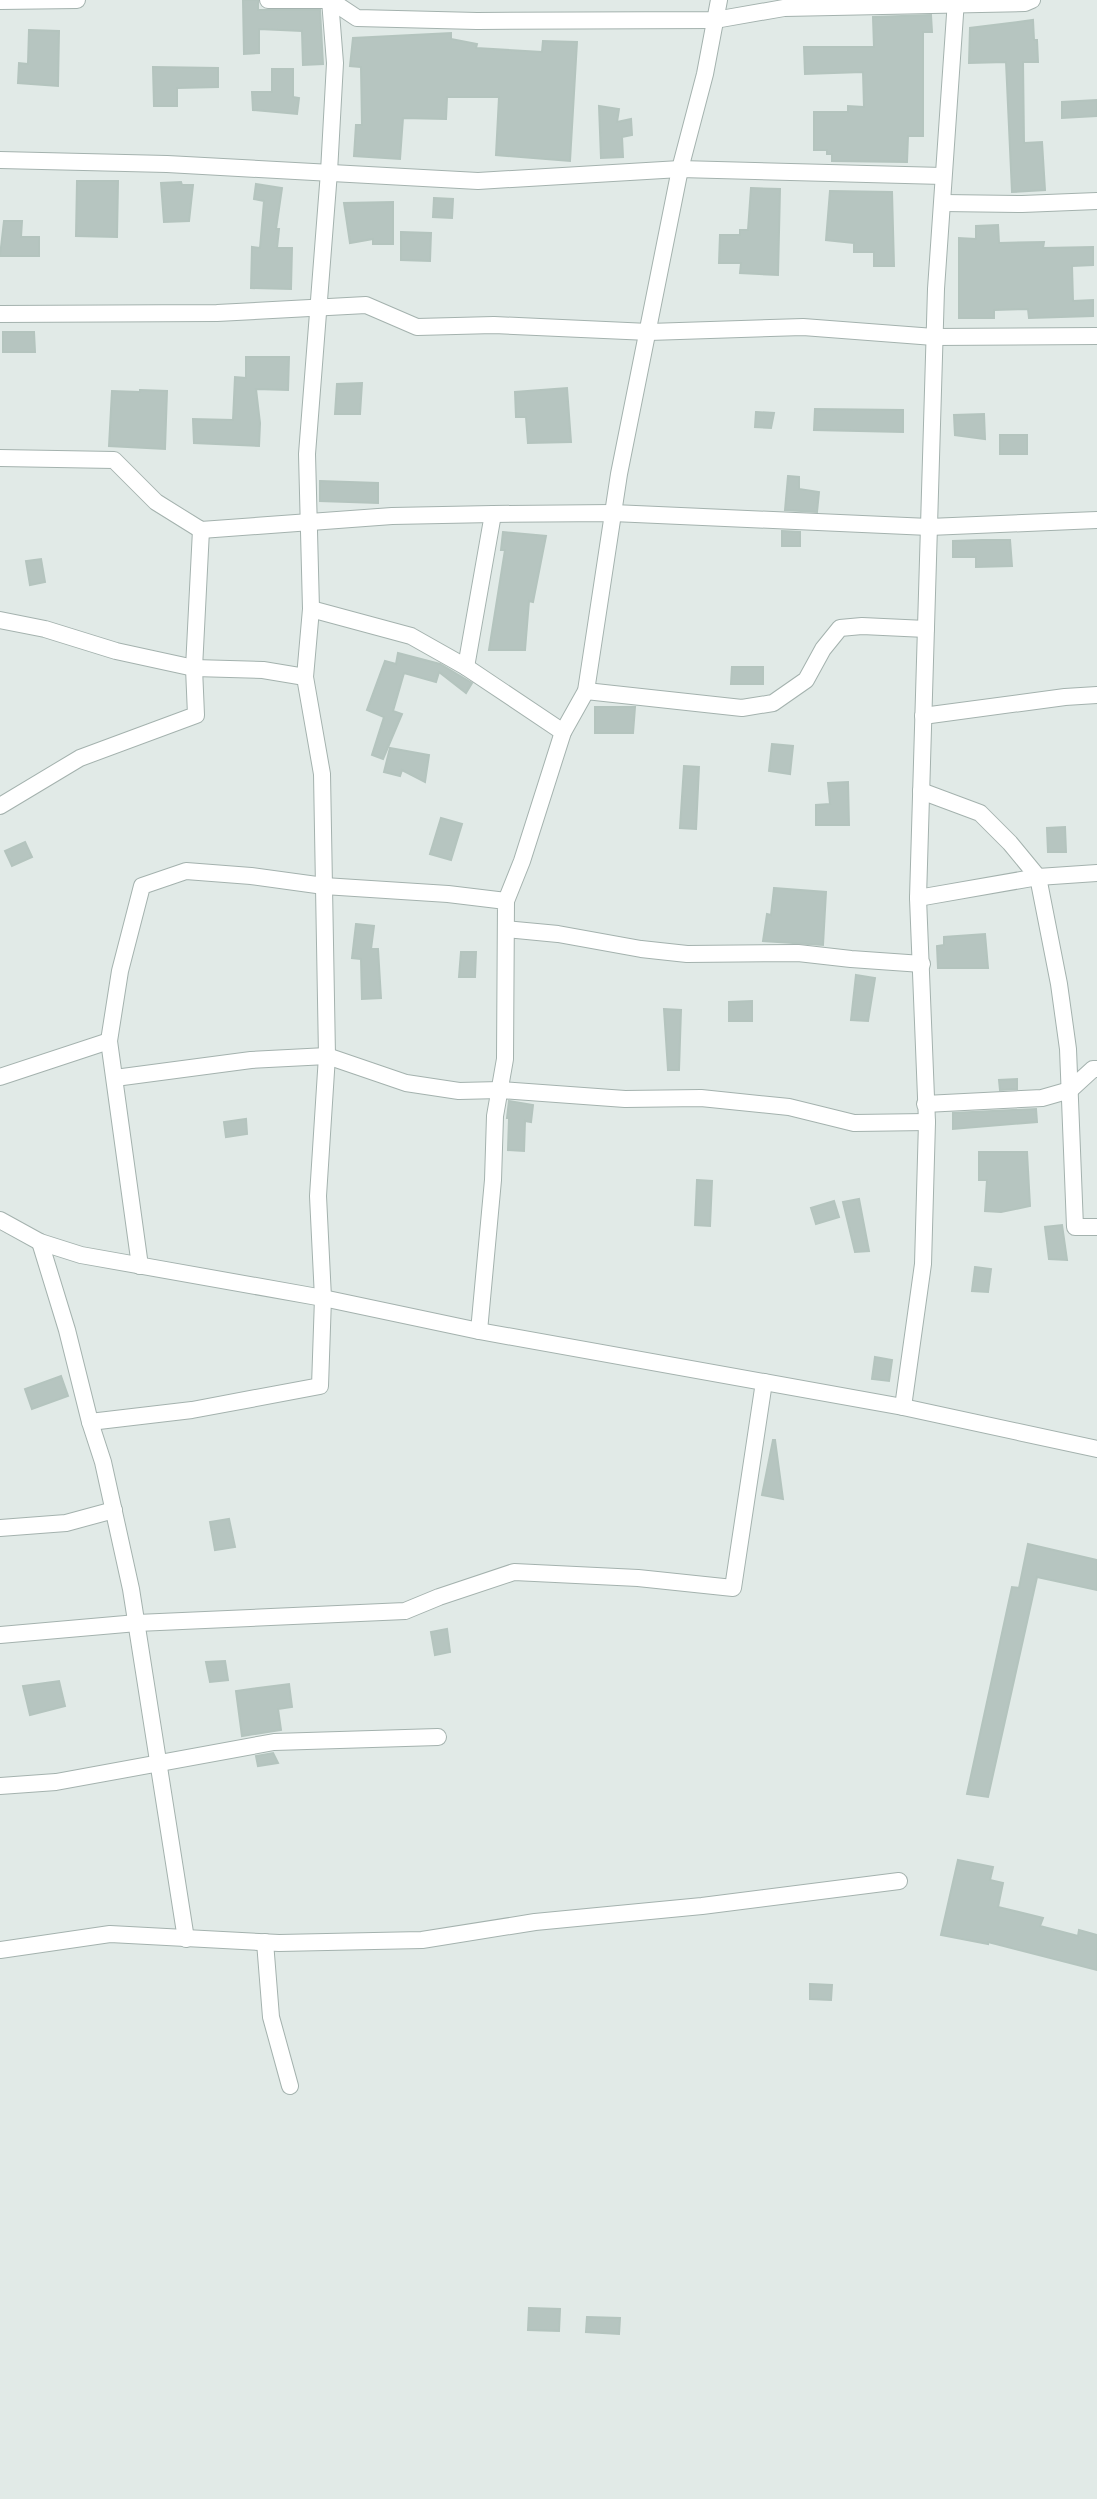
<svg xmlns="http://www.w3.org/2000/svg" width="1097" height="2499" font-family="Signika,sans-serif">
  <rect width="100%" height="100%" fill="#e1eae7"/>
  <g fill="#b6c5c0" stroke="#b4c4be" stroke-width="2">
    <path d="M243 0H258V10H320L323 64 303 65 302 31 259 29V53L244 54Z"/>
    <path d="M931 15 932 32H923V136H908L907 162 832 161V154H827V150H814V112H848V106L864 107 863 72 805 74 804 47H874L873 17Z"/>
    <path d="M1033 20 1034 40H1037L1038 62H1023L1024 143 1042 142 1045 190 1012 192 1006 62 969 63 970 28Z"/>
    <path d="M29 30 59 31 58 86 18 83 19 63 28 64Z"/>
    <path d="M451 33V39L477 44 476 48 542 52 543 41 577 42 570 161 496 155 499 97H447L446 119 403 118 400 159 354 156 356 125H362L361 67 350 66 353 38Z"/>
    <path d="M153 67 218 68V87L177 88V106H154Z"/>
    <path d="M272 69H293V97L299 98 297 114 253 110 252 92H272Z"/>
    <path d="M1097 100V116L1062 118V102Z"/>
    <path d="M599 106 619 109 617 122 631 119 632 135 622 137 623 157 601 158Z"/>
    <path d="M77 181H118L117 237 76 236Z"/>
    <path d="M181 182 182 185H193L189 221 164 222 161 183Z"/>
    <path d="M256 184 282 188 276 229H279L277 248H292L291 289 251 288 252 247 260 248 264 201 254 199Z"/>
    <path d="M751 188 780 189 778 275 740 273 741 263H719L720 235H740V230H748Z"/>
    <path d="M830 191 892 192 894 266H874V252H854V243L826 240Z"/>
    <path d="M434 198 453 199 452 218 433 217Z"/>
    <path d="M393 202V244H373V239L350 243 344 203Z"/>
    <path d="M4 221H22L21 237H39V256H0Z"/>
    <path d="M998 225 999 243 1044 242 1043 248 1093 247V265L1072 266 1073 301 1093 300V316L1029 318 1028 309 994 310V318H959V238L976 239V226Z"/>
    <path d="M401 232 431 233 430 261 401 260Z"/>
    <path d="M3 332H34L35 352H3Z"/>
    <path d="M246 357H289L288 390 256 389 260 423 259 446 194 443 193 419 233 420 235 377 246 378Z"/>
    <path d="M362 383 360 414H335L337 384Z"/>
    <path d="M567 388 571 442 528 443 526 417H516L515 392Z"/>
    <path d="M140 390 167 391 165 449 109 446 112 391 140 392Z"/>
    <path d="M815 409 903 410V432L814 430Z"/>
    <path d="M756 412 774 413 771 428 755 427Z"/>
    <path d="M984 414 985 439 955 435 954 415Z"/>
    <rect x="1000" y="435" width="27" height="19"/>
    <path d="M788 476 799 477V489L819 492 817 512 785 510Z"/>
    <path d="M320 481 378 483V503L320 501Z"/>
    <path d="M782 531 800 532V546H782Z"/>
    <path d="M503 532 546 536 533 602 529 601 525 650H489L505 550H501Z"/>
    <path d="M982 540H1010L1012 566 976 567V557H953V541Z"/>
    <path d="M41 559 45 582 30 585 26 561Z"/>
    <path d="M398 653 440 664 472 683 466 693 439 672 436 682 404 673 393 711 402 714 383 759 372 755 384 717 367 710 385 661 396 664Z"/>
    <path d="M732 667H763V684H731Z"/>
    <path d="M595 707H635L633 733H595Z"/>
    <path d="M772 744 793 746 790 774 769 771Z"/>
    <path d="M390 748 429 755 425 782 402 770 400 776 384 772Z"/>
    <path d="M684 766 699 767 696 829 680 828Z"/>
    <path d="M848 782 849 825H816V805L830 804 828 783Z"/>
    <path d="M441 818 462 824 451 860 430 854Z"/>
    <path d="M1065 827 1066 852H1048L1047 828Z"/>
    <path d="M25 842 32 857 12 866 5 851Z"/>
    <path d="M774 888 826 892 823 945 763 941 767 914 771 915Z"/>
    <path d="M356 924 374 926 371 949H378L381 998 362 999 361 959 352 958Z"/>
    <path d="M985 934 988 968H938L937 946 944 945V937Z"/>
    <path d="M461 952H476L475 977H459Z"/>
    <path d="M856 975 875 978 868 1021 851 1020Z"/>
    <path d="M752 1001V1021H729V1002Z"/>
    <path d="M664 1009 681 1010 679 1070H668Z"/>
    <path d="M1017 1079V1089L1000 1090 999 1080Z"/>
    <path d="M509 1101 533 1105 531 1122 525 1121 524 1151 508 1150 509 1118H507Z"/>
    <path d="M1036 1109 1037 1122 953 1129V1113Z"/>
    <path d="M246 1119 247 1134 226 1137 224 1122Z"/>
    <path d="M979 1152H1027L1030 1206 1001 1212 985 1211 987 1180H979Z"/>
    <path d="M697 1180 712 1181 710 1226 695 1225Z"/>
    <path d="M859 1199 869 1251 855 1252 843 1202Z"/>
    <path d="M834 1201 839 1217 816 1224 811 1208Z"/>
    <path d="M1062 1225 1067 1260 1049 1259 1045 1227Z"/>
    <path d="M975 1267 991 1269 988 1292 972 1291Z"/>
    <path d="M875 1357 892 1360 889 1381 872 1379Z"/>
    <path d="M61 1376 68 1396 32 1409 25 1389Z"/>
    <path d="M773 1440H775L783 1499 762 1495Z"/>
    <path d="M229 1519 235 1547 215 1550 210 1522Z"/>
    <path d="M1028 1544 1097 1560V1590L1037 1577 988 1797 967 1794 1012 1587 1019 1588Z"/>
    <path d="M447 1629 450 1652 435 1655 431 1632Z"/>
    <path d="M225 1661 228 1680 210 1682 206 1662Z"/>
    <path d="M59 1681 65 1706 30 1715 23 1686Z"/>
    <path d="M289 1684 292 1707 278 1709 281 1730 242 1736 236 1691Z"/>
    <path d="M273 1753 278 1763 258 1766 256 1756Z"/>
    <path d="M958 1860 993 1867 990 1880 1003 1883 998 1907 1043 1918 1040 1926 1078 1936 1079 1930 1097 1935V1970L988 1942V1944L941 1935Z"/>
    <path d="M810 1984 832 1985 831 2000 810 1999Z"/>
    <path d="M529 2308 560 2309 559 2331 528 2330Z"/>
    <path d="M587 2317 620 2318 619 2334 586 2332Z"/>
  </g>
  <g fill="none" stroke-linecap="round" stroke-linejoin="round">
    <g stroke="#a4b2ae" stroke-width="18">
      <g id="street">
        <path d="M268 0H330L357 18 477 21 715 20 784 8 1025 3 1032 0"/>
        <path d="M0 1 77 0"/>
        <path d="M0 160 167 164 478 181 680 169 943 176"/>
        <path d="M943 203 1022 204 1097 201"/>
        <path d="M0 314 217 313 366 305 417 327 494 325 649 332 803 327 934 337 1097 336"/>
        <path d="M0 458 114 460 156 502 201 530 392 516 493 514 613 513 929 527 1097 520"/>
        <path d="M311 609 411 636 466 667 563 732"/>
        <path d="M0 620 45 629 116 651 194 668 263 670 305 677"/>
        <path d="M466 667 493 514"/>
        <path d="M586 691 742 708 773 703 806 680 823 649 840 628 862 626 926 629"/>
        <path d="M923 716 1065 697 1097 695"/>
        <path d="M921 791 980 813 1010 843 1038 877 1059 984 1068 1049 1075 1227H1097"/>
        <path d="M0 806 80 758 196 715 194 668 201 530"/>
        <path d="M918 898 1038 877 1097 873"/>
        <path d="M506 901 522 861 563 732 586 691 619 474 680 169 705 74 719 0"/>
        <path d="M506 929 558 934 641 949 687 954 798 953 851 959 922 964"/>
        <path d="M0 1077 109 1041"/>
        <path d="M115 1078 251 1060 327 1056 406 1083 459 1091 500 1090 625 1099 701 1098 789 1107 854 1123 927 1122"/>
        <path d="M925 1104 1042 1098 1070 1090 1093 1069H1097"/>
        <path d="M0 1220 40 1242 81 1255 323 1298 479 1331 903 1407 1097 1449"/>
        <path d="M40 1242 67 1330 90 1422 103 1462 131 1589 186 1939"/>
        <path d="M140 1266 109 1041 120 971 142 886 186 871 251 876 324 886 448 894 506 901 505 1059 495 1116 493 1180 479 1331"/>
        <path d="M903 1407 923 1264 927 1122 918 898 936 289 956 0"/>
        <path d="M90 1422 192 1410 320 1386 323 1298 318 1196 327 1056 322 774 305 677 311 609 307 454 329 172 335 63 330 0"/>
        <path d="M0 1528 66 1523 114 1510"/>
        <path d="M0 1635 137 1623 405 1611 439 1597 514 1572 638 1578 733 1588 764 1382"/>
        <path d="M0 1786 56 1782 274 1742 438 1737"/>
        <path d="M265 1942 271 2017 290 2086"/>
        <path d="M0 1950 110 1934 279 1943 422 1940 535 1922 702 1906 899 1881"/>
      </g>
    </g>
    <use href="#street" stroke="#fff" stroke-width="16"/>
  </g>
</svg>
